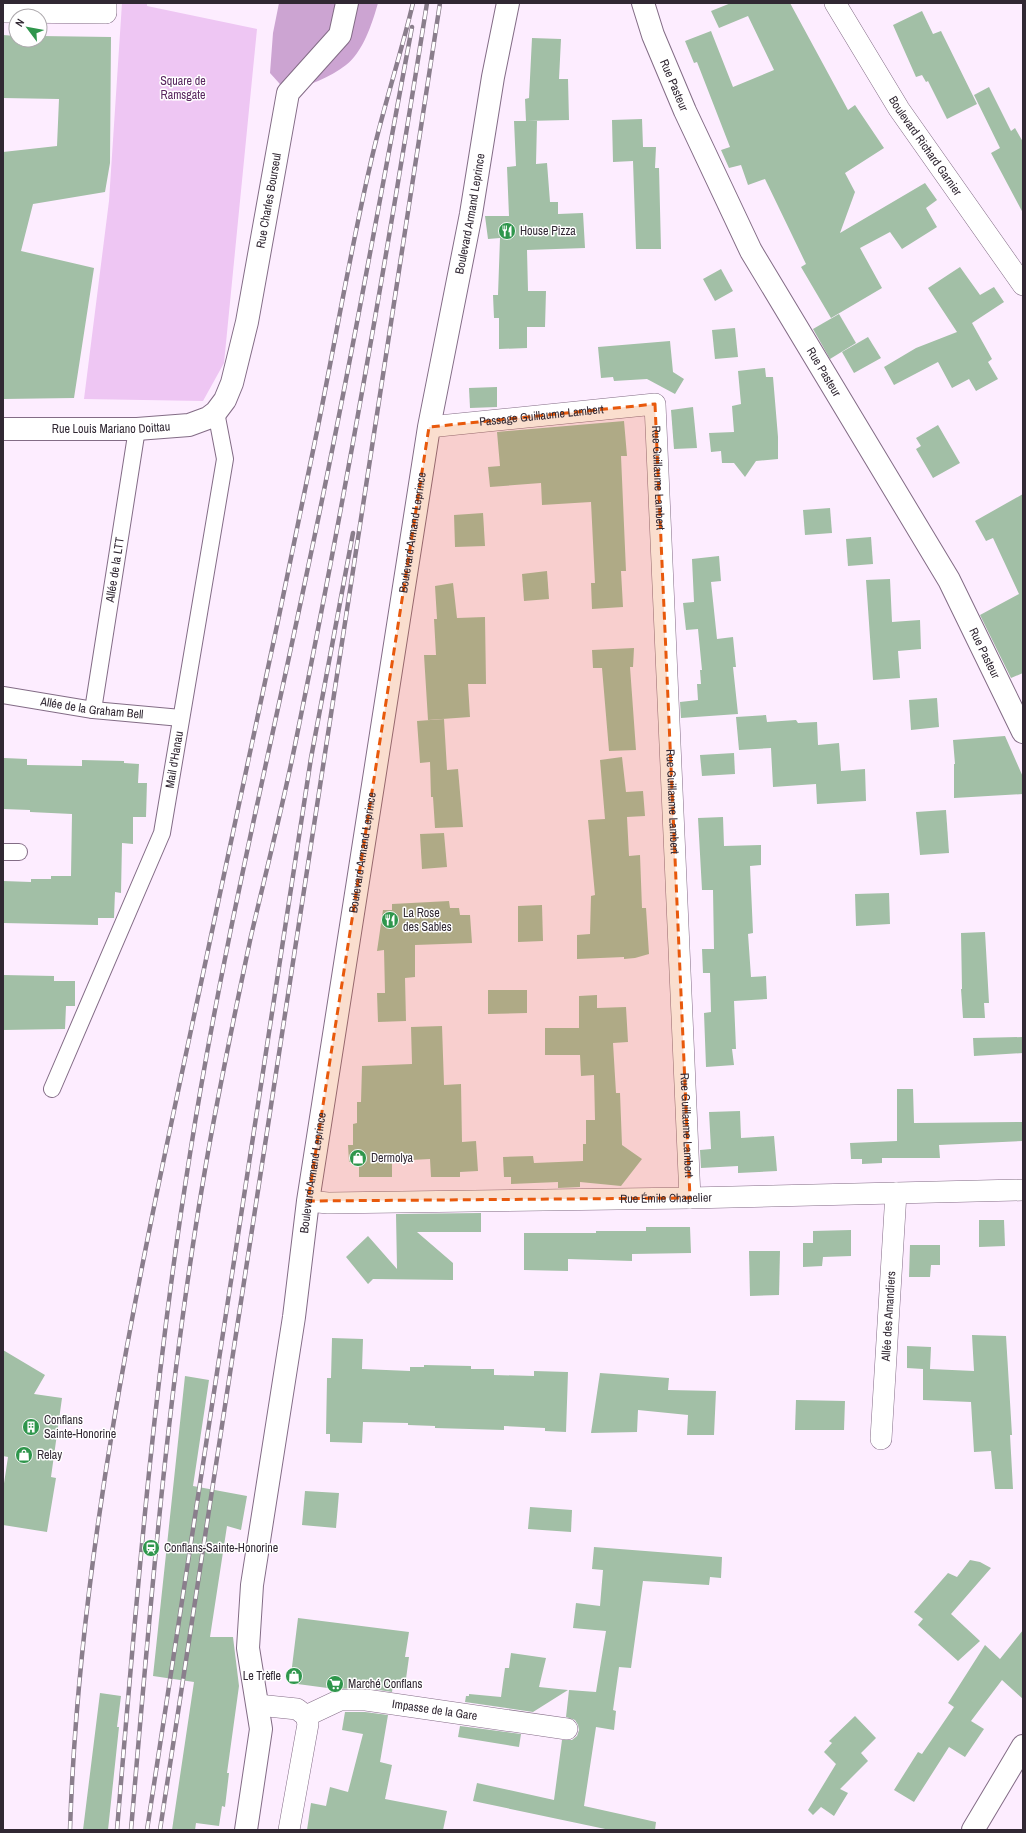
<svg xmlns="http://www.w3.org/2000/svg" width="1026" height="1833" font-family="'Archivo Narrow',sans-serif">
  <rect width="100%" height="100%" fill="#fdedff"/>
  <path fill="#eec6f3" d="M122 3H147V6L257 29 224 363 203 401 84 399 109 201Z"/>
  <path fill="#cca4d2" d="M279 3H378C372 24 363 52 346 65 330 78 307 85 288 93L270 73 273 33Z"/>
  <g fill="#a2bfa6">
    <path d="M731 3H790L848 110 855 105 884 148 845 173 855 192 840 233 925 183 937 200 926 208 937 227 902 249 890 232 860 248 882 288 831 318 801 267 806 264 765 179 748 185 741 165 729 168 721 150 730 147 697 62 694 63 685 41 711 31 733 87 774 70 748 16 719 28 711 11Z"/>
    <path d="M922 11 933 34 941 31 977 104 947 119 928 81 926 82 922 75 916 77 893 25Z"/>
    <path d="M3 35 16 36V40H40V36L111 37 110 163 105 192 33 204 21 251 94 268 74 398 3 399V152L57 146 59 99 3 98Z"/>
    <path d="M532 38 561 39 559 79H568L569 120 526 121 525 99 529 98Z"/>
    <path d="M989 87 1011 131 1015 128 1023 142V213L991 153 1000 148 974 95Z"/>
    <path d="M642 119 643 147H656L655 168H659L661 249H636L633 161 613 162 612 120Z"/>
    <path d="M514 121H537L536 164 547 163 550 202H558V214L583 213 585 248 527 250 528 291H546L545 327H527V348L499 349V318H494L493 295H498L500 238 488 239 485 216H509L507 167 516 166Z"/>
    <path d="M960 267 980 295 994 287 1004 302 972 323 992 359 988 362 998 379 976 391 969 379 952 388 938 362 894 385 884 367 916 348 957 332 928 288Z"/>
    <path d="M721 269 733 291 715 301 703 279Z"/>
    <path d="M839 314 856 343 830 359 813 329Z"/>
    <path d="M735 328 738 357 715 359 712 330Z"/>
    <path d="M868 337 881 358 854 373 842 352Z"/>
    <path d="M670 341 673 372 684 379 675 394 647 379 614 381 613 377 601 378 598 347Z"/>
    <path d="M765 368 766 377H773L778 437V459L756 461 745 477 734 463H722L721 451 711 452 709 433 734 432 732 406 741 404 738 371Z"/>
    <path d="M497 387V407L470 408 469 388Z"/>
    <path d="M693 407 697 448 674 449 671 410Z"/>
    <path d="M624 421 627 456H621L626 571H621L623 607 592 609 591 583H595L591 502 542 505 541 483 490 487 488 467 500 466 497 432Z"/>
    <path d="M938 425 960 463 933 478 916 449 921 446 916 438Z"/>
    <path d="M1023 494V673L1011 678 980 615 1019 594 993 538 986 541 975 521Z"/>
    <path d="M830 508 832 533 805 535 803 510Z"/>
    <path d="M483 513 485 546 455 547 454 515Z"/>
    <path d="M871 537 873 564 848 566 846 539Z"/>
    <path d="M719 556 721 581 711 582 717 639 733 637 736 667H733L738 714 681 718 680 702 698 700 697 684H701L700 670H702L698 629 686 630 683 603 694 602 692 559Z"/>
    <path d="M547 571 549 599 524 601 522 574Z"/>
    <path d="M890 579 892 622 920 620 921 649 898 651 900 678 873 680 866 580Z"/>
    <path d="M453 583 457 618 485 617 486 684H468L470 717 428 720 424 655H436L434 619H437L435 586Z"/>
    <path d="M634 648 633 667H630L636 750 609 751 602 668H593L592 650Z"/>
    <path d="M937 698 939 727 911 730 909 700Z"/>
    <path d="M766 715 767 722 796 720 798 723 817 722 818 745 839 743 841 771 865 769 866 801 817 804 816 784 773 787 771 748 739 750 736 717Z"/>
    <path d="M444 719 447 770 458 769 463 827 435 828 433 797H431L430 762 420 763 417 721Z"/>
    <path d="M1005 736 1023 777V794L954 798V764H955L953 740Z"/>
    <path d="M734 753 735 774 702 776 700 755Z"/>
    <path d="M622 757 626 792 643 791 645 816 627 817 629 856 640 855 642 908H646L649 954 635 958 624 959V957L577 959V935L590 934 591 896 595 895 588 820 605 819 600 760Z"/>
    <path d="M4 758 27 759V765L82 766V760L124 761V763L139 764 138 783H147L146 817H133V844L122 843 121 893 115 892 114 918H98V925L3 923V881L31 882V879H51V876H71L72 814 30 812V810L3 809Z"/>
    <path d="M946 810 949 853 920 855 916 812Z"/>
    <path d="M723 817 724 846 761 845V865L750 866 753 933 748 934 751 977 766 976 767 999 734 1001 736 1049H732L734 1065 706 1067 704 1013 711 1012 710 973H703L702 949H714L713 890H702L698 818Z"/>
    <path d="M444 833 447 867 422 869 420 834Z"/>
    <path d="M889 893 890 924 856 926 855 894Z"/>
    <path d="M449 901 450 908H459L460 915H470L472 943 415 945V977L405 978 406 1021 378 1022 377 993H385L384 950 377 951 383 910H392V904Z"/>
    <path d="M542 905 543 941 518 942V906Z"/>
    <path d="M985 932 989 1003H984L985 1018H963L961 989H962L961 933Z"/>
    <path d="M3 975 54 976V981H75V1006H66L65 1029 3 1030Z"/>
    <path d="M488 990H527V1013L488 1014Z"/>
    <path d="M597 995V1008L626 1007 628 1042 613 1043 616 1093H620L622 1145 642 1159 621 1186 580 1182V1187L558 1188V1182L511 1184V1177H504L503 1157 533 1156 534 1163 583 1161V1144H586V1120H595L594 1075 581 1076 580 1055H545V1028H579V996Z"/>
    <path d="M442 1026 444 1085 461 1084 462 1142 476 1141 478 1171 460 1172V1177H431L430 1159 392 1161V1177H359V1162H349L348 1145H353V1124L357 1123V1102H361L362 1066 412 1064 411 1027Z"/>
    <path d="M1023 1037V1053L974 1056 973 1038Z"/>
    <path d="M897 1089H913L914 1123 1023 1122V1141L939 1145 940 1158H882V1163L862 1164V1159H851L850 1143 897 1141Z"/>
    <path d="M740 1111 741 1138 774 1136 777 1171 738 1173V1166L701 1168 700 1150 711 1149 709 1112Z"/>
    <path d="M481 1213V1232H417L453 1263V1280L373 1279 368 1284 346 1257 368 1236 397 1269 396 1214Z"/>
    <path d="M979 1220H1004L1005 1246 979 1247Z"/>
    <path d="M646 1227H690L691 1253 632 1254V1261L568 1259V1271L524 1270V1233H596V1231H646Z"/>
    <path d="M851 1230V1256L823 1257 822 1266 803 1267V1243H813V1231Z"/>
    <path d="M910 1245H940V1265H931L930 1277H909Z"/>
    <path d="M749 1251H780L779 1295 750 1296Z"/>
    <path d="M972 1335 1006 1336 1012 1435H1010L1013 1489H995L991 1451 974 1452 971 1402 923 1400V1369L907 1368V1346L931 1347 930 1369 974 1371Z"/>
    <path d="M332 1338 363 1339 362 1369 410 1371V1367H424V1365L471 1366V1369H494V1375L534 1376V1371L568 1372 566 1432 545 1431V1428L504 1426V1430L435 1428V1426L408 1425V1423L363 1422 362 1443 330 1442V1434H326L327 1378H331Z"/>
    <path d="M3 1350 45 1375 34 1394 62 1398 51 1477 56 1478 47 1532 3 1525V1490L8 1457 3 1456Z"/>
    <path d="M600 1373 669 1378 668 1390 716 1391 714 1435H687L688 1415 638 1410 637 1432 591 1433Z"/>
    <path d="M185 1376 209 1380 193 1486 247 1496 241 1530 227 1526 210 1637H233L239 1686 227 1773H229L225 1807 222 1806 219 1826 196 1823 195 1830H172L194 1682 153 1676Z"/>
    <path d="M796 1400 845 1401 844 1430H795Z"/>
    <path d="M305 1491 339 1493 336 1528 302 1525Z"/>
    <path d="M530 1507 572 1510 571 1532 528 1529Z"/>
    <path d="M594 1547 722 1557 721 1578 710 1577 709 1585 643 1581 631 1668 619 1667 613 1710 616 1711 614 1730 596 1727 584 1806 656 1822 655 1830H610L473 1801 477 1783 554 1800 562 1740H572L577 1736 579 1730 578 1725 575 1720 566 1717 569 1690 596 1692 606 1631 573 1628 576 1603 600 1606 603 1570 592 1569Z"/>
    <path d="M970 1560 980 1562 991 1568 951 1614 980 1641 958 1661 918 1625 923 1619 914 1612 948 1573 957 1577Z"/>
    <path d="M298 1618 409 1632 405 1657H409L405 1686 393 1685 392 1692 366 1688 335 1689 290 1683Z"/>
    <path d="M1023 1630V1699L1002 1680 971 1721 984 1729 965 1757 949 1747 914 1802 894 1790 918 1752 922 1754 954 1707 948 1703 985 1645 1000 1659Z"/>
    <path d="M511 1653 546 1658 539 1687 568 1690 533 1712 465 1702 466 1696H469V1694L501 1697 505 1668H509Z"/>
    <path d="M100 1693 121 1696 117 1727H119L108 1830H83Z"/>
    <path d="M345 1712H365L388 1715 380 1762 392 1765 385 1799 447 1811 443 1830H307L311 1803 326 1806 330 1787 348 1792 363 1734 342 1730Z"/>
    <path d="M855 1716 876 1738 861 1753 868 1761 840 1789 848 1793 834 1816 821 1807 813 1815 808 1810 836 1764 824 1752 832 1743 829 1741Z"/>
    <path d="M460 1726 521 1734 519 1747 458 1737Z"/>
  </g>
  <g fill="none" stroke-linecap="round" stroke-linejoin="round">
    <g stroke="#836c86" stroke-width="18">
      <g id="pedestrian">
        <path id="s1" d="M3 695 93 710 181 718"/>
        <path id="s2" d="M93 710 137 429"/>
        <path d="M3 852H19"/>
        <path id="s3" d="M52 1089 162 833 225 459 216 412"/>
      </g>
    </g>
    <g stroke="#836c86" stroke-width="22">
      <g id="minor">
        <path id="s4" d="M835 3 899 109 1023 285"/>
        <path d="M3 12 106 13V3"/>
        <path id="s5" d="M429 427 655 404 690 1198"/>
        <path id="s6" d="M308 1201 328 1203 690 1198 1023 1190"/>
        <path id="s7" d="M881 1439 896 1193"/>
        <path d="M258 1705 297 1709 306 1716 308 1724 289 1830"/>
        <path id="s8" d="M306 1716 340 1700H366L567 1729"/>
      </g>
    </g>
    <g stroke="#836c86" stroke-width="24">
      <g id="tertiary">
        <path id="s9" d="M3 429H137L189 425 208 418 216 412 225 400 232 383 247 322 288 93 340 35 347 3"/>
        <path id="s10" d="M246 1830 261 1729 248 1648 252 1585 294 1317 308 1201 429 427 471 214 493 77 508 3"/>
      </g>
    </g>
    <g stroke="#836c86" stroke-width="24">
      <g id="secondary">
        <path id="s11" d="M643 3 653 35 685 111 751 251 949 580 1023 732"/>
        <path d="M973 1830 1023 1746"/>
      </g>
    </g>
    <use href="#pedestrian" stroke="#fff" stroke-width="16"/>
    <use href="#minor" stroke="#fff" stroke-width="21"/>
    <use href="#tertiary" stroke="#fff" stroke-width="22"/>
    <use href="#secondary" stroke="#fff" stroke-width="22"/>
    <g stroke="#8a7e8c" stroke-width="4.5">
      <g id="rail">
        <path d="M70 1830C80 1522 152 1217 215 917 249 758 283 600 315 441 334 349 349 257 370 166 382 111 400 58 413 3"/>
        <path d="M117 1830C136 1604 154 1378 190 1154 220 960 266 769 306 577 345 394 378 210 412 27"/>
        <path d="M131 1830C150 1608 168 1384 206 1164 219 1088 235 1012 251 936 266 872 282 809 295 745 345 499 388 251 427 3"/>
        <path d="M147 1830 311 758 353 533"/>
        <path d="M160 1830 440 3"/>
      </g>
    </g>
    <use href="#rail" stroke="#fff" stroke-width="3" stroke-dasharray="9" stroke-linecap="butt"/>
  </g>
  <path fill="#e8590c" fill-opacity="0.2" stroke="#e8590c" stroke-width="3" stroke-dasharray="8 5" stroke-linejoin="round" d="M655 404 690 1198 308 1201 429 427Z"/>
  <defs>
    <g id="restaurant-disc" transform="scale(0.9)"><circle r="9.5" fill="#2f964c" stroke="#fff"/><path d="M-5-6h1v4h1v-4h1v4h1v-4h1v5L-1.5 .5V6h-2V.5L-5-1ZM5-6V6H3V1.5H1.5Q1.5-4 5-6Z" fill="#fff"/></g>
    <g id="shop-disc" transform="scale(0.9)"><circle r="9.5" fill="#2f964c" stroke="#fff"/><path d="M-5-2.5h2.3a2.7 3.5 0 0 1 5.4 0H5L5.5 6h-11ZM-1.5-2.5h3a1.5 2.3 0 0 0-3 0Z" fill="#fff"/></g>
    <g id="building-disc" transform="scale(0.9)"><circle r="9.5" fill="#2f964c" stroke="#fff"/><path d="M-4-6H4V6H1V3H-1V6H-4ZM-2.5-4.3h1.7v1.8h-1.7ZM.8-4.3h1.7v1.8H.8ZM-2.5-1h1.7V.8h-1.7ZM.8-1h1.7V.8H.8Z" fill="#fff"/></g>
    <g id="station-disc" transform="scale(0.9)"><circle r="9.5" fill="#2f964c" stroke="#fff"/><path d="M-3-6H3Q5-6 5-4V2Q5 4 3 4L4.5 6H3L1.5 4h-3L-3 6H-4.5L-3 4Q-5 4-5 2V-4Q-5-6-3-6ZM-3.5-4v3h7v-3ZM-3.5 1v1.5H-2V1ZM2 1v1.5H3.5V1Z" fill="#fff"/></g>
    <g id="supermarket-disc" transform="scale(0.9)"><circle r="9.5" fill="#2f964c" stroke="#fff"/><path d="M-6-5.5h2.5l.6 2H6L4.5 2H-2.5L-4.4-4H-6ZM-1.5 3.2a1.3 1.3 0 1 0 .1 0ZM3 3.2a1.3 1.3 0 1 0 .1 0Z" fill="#fff"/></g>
  </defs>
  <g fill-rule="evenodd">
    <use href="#restaurant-disc" x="507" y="231"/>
    <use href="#restaurant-disc" x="390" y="920"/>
    <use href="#shop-disc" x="358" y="1158"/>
    <use href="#building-disc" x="31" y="1427"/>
    <use href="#shop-disc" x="24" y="1455"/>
    <use href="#station-disc" x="151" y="1548"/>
    <use href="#shop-disc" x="294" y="1676"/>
    <use href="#supermarket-disc" x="335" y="1684"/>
  </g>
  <g text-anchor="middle" stroke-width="3" stroke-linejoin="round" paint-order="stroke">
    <g font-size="12" fill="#58275f" stroke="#fff">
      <text x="183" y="85">Square de<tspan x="183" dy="14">Ramsgate</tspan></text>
    </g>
    <g font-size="12" fill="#312833" stroke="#fff">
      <text dy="4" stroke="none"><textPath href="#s11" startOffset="88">Rue Pasteur</textPath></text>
      <text dy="4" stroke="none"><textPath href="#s4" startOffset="169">Boulevard Richard Garnier</textPath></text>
      <text dy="4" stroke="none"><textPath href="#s9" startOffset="436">Rue Charles Bourseul</textPath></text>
      <text dy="4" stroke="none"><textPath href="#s10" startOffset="1636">Boulevard Armand Leprince</textPath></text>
      <text dy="4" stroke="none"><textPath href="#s11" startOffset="412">Rue Pasteur</textPath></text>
      <text dy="4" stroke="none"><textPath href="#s5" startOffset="113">Passage Guillaume Lambert</textPath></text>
      <text dy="4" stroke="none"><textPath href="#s9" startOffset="108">Rue Louis Mariano Doittau</textPath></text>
      <text dy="4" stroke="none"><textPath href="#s5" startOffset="301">Rue Guillaume Lambert</textPath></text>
      <text dy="4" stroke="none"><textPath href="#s10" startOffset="1312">Boulevard Armand Leprince</textPath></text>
      <text dy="4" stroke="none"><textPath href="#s2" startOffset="142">Allée de la LTT</textPath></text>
      <text dy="4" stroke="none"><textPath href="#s11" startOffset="736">Rue Pasteur</textPath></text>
      <text dy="4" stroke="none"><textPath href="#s1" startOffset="90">Allée de la Graham Bell</textPath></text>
      <text dy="4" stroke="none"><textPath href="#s3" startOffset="353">Mail d'Hanau</textPath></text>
      <text dy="4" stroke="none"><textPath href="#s5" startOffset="625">Rue Guillaume Lambert</textPath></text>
      <text dy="4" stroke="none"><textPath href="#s10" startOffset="988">Boulevard Armand Leprince</textPath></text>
      <text dy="4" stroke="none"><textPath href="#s5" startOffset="949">Rue Guillaume Lambert</textPath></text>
      <text dy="4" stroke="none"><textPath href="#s10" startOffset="664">Boulevard Armand Leprince</textPath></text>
      <text dy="4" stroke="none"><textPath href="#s6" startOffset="358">Rue Émile Chapelier</textPath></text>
      <text dy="4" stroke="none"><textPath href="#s7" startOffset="123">Allée des Amandiers</textPath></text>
      <text dy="4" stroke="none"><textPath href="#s8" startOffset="133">Impasse de la Gare</textPath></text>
    </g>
    <g font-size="12" fill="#312833" stroke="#fff" text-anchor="start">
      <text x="520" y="235">House Pizza</text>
      <text x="403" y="917">La Rose<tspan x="403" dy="14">des Sables</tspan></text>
      <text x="371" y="1162">Dermolya</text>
      <text x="44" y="1424">Conflans<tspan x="44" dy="14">Sainte-Honorine</tspan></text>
      <text x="37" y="1459">Relay</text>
      <text x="164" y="1552">Conflans-Sainte-Honorine</text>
      <text x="281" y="1680" text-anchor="end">Le Trèfle</text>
      <text x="348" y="1688">Marché Conflans</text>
    </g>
  </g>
  <rect width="1026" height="1833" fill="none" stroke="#312833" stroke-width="8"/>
  <g transform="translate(28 28) rotate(302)"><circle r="19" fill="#ffffff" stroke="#ada9ad"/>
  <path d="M0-3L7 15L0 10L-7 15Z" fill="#2f964c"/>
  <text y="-6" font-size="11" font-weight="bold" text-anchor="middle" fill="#312833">N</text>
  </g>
</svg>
